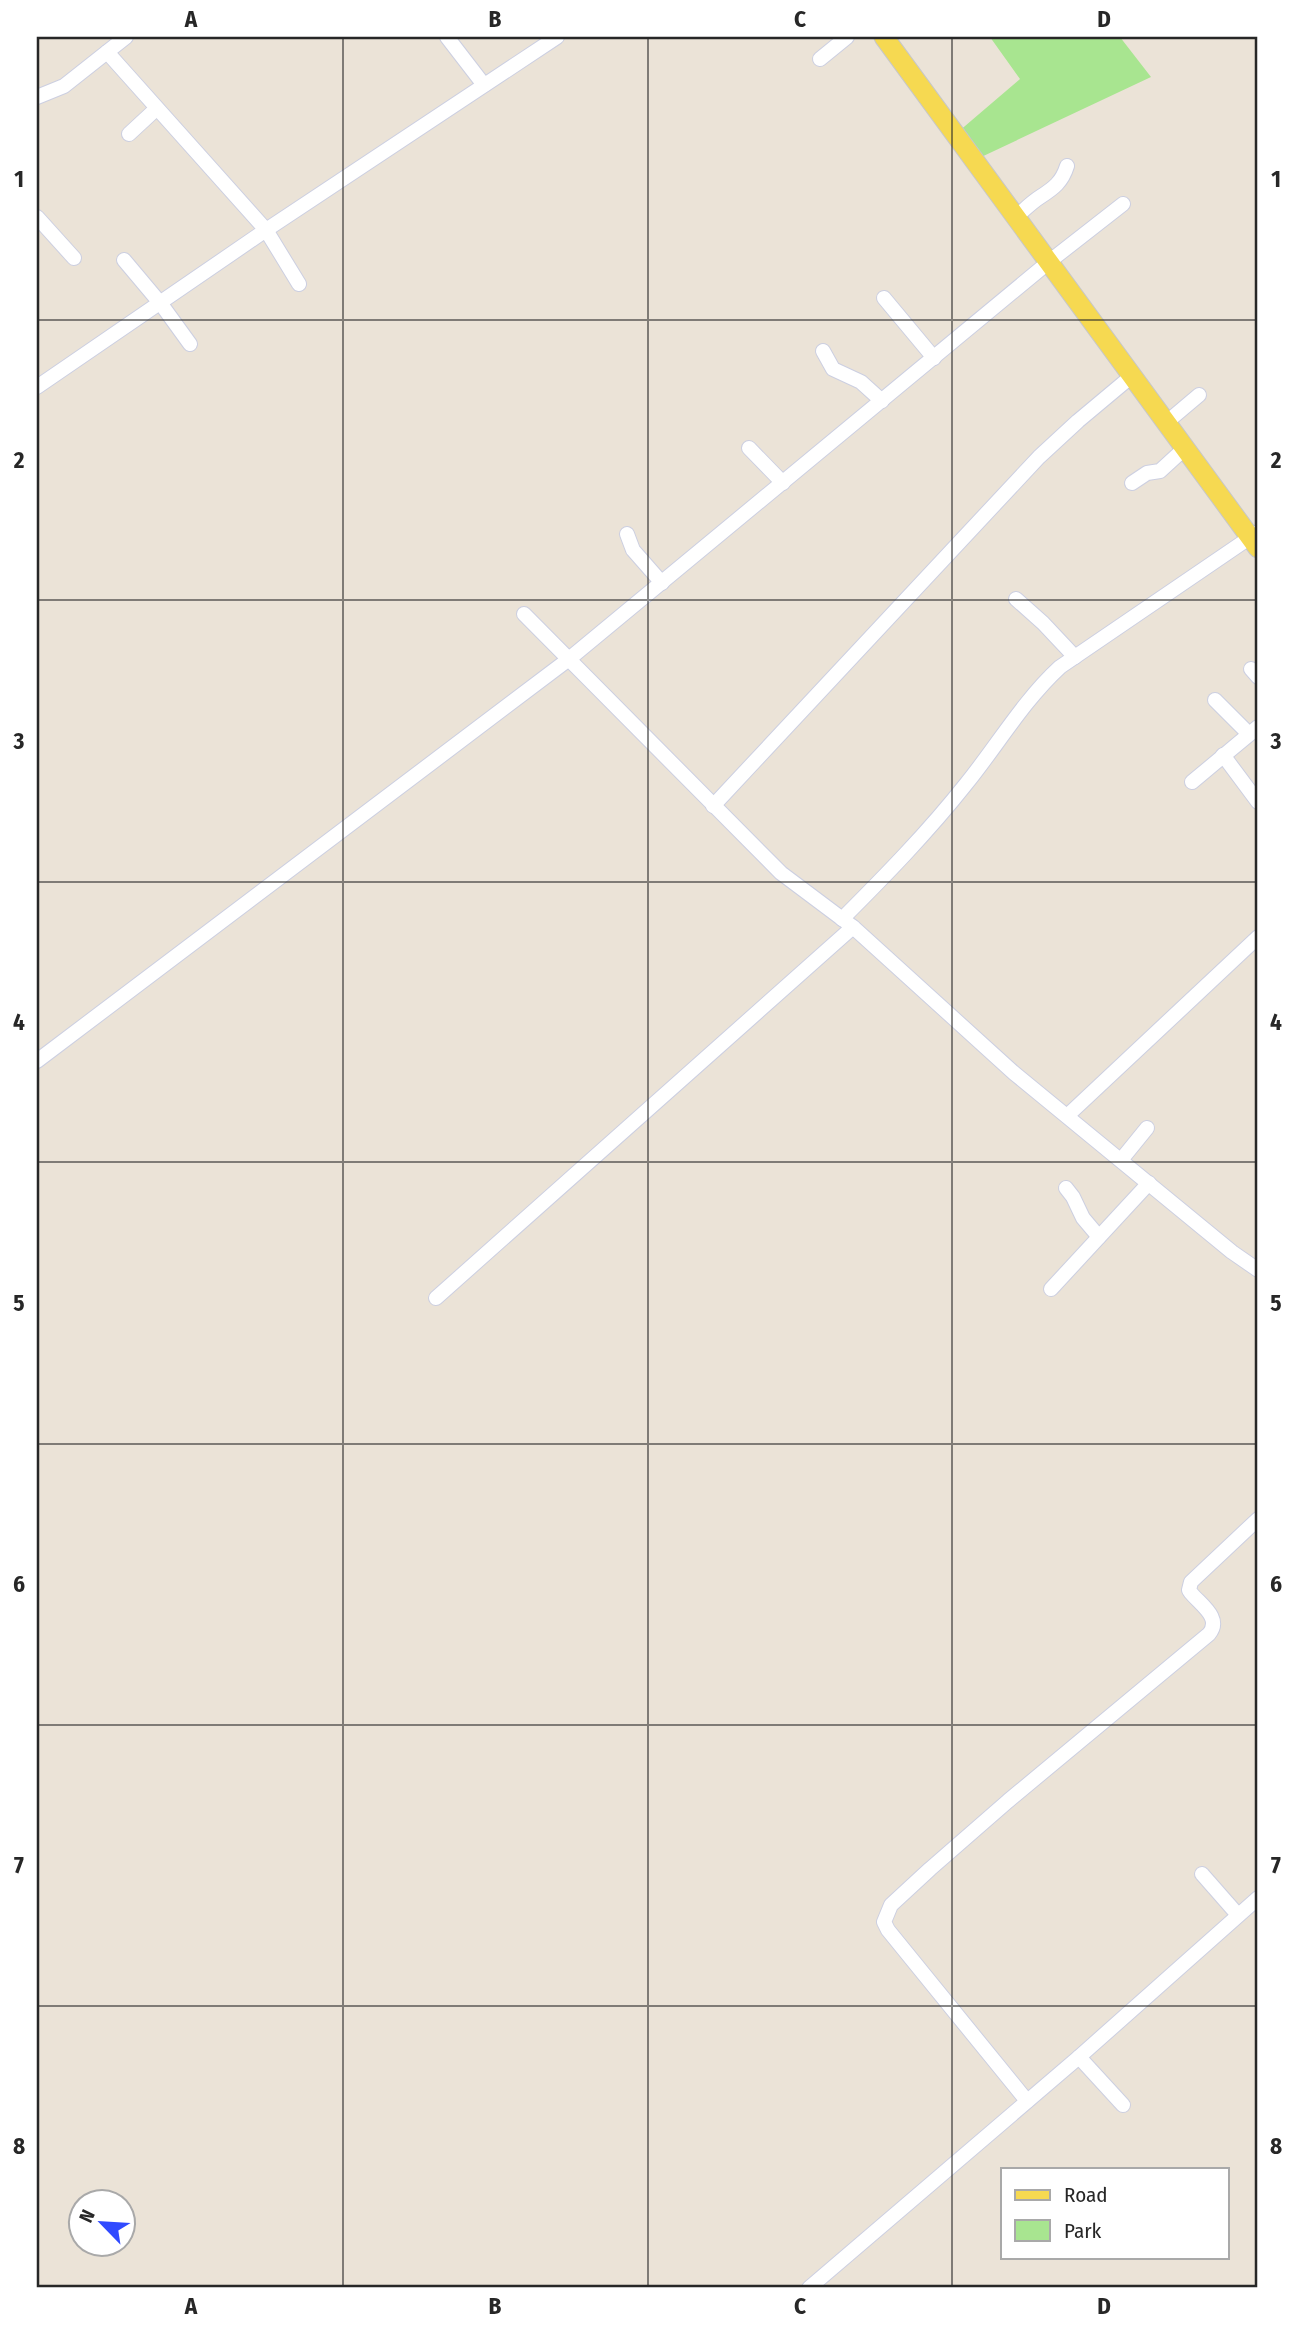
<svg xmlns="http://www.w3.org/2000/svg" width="1295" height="2325" font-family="'Fira Sans Condensed',sans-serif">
  <rect width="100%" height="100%" fill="#ebe3d7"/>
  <path fill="#a8e590" d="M990 37H1120L1151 77 977 159 958 132 1020 79Z"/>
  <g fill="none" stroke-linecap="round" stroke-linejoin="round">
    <g stroke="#cccfe1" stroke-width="16">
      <g id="minor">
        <path d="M126 37 107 52 266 230 299 284"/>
        <path d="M447 37 484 85"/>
        <path d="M820 59 847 37"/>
        <path d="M37 97 64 86 107 52"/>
        <path d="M129 134 156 109"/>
        <path d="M1017 216C1024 210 1032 202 1040 197 1054 188 1062 182 1067 166"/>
        <path d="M37 217 74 258"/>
        <path d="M124 260 161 304 190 344"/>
        <path d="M884 298 934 358"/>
        <path d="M823 351 833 369 861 382 882 401"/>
        <path d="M37 387 266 230 557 37"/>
        <path d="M1167 422 1199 395"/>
        <path d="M749 448 783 483"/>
        <path d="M1132 483 1147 473 1160 471 1184 449"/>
        <path d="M627 534 633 550 662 583"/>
        <path d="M1016 599 1043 623 1075 657"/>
        <path d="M524 614 781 873 853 927 1014 1073 1232 1252 1258 1270"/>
        <path d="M1251 669 1258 677"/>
        <path d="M1215 700 1249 734"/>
        <path d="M1223 755 1258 802"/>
        <path d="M1192 782 1258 727"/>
        <path d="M713 806 1039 457 1078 421 1133 375"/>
        <path d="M842 919C885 876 928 832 966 784 997 746 1023 701 1060 667L1258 532"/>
        <path d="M37 1061 569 659 1050 261 1123 204"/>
        <path d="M1067 1116 1258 937"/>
        <path d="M1121 1160 1147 1128"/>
        <path d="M1066 1188 1073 1197 1083 1218 1099 1237"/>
        <path d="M1051 1289 1149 1183"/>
        <path d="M436 1298 853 927"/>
        <path d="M1202 1874 1238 1915"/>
        <path d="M1079 2057 1123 2105"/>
        <path d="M1027 2101 888 1930 884 1922 891 1905 930 1869 1008 1801 1209 1634C1222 1618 1201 1605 1191 1593L1189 1590 1191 1582 1258 1519"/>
        <path d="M809 2288 1079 2057 1258 1898"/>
      </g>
    </g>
    <g stroke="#c7c7c7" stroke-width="21">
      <path id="major" d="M884 37 1258 548"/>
    </g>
    <use href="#minor" stroke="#fff" stroke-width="14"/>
    <use href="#major" stroke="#f6d951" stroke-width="19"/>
  </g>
  <path fill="none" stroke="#272727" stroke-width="2" stroke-opacity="0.55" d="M343 37V2288M648 37V2288M952 37V2288M37 320H1258M37 600H1258M37 882H1258M37 1162H1258M37 1444H1258M37 1725H1258M37 2006H1258"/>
  <rect width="1295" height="2325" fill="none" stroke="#ffffff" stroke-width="77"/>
  <rect x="1001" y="2168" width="228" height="91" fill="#ffffff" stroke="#a9a9a9" stroke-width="2"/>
  <rect x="1015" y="2190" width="35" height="10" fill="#f6d951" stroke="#a9a9a9" stroke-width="2"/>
  <text x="1064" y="2202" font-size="21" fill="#272727">Road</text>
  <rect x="1015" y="2220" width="35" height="21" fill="#a8e590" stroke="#a9a9a9" stroke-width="2"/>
  <text x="1064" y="2238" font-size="21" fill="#272727">Park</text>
  <g transform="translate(102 2223) rotate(295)"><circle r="33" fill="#ffffff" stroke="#a9a9a9" stroke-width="2"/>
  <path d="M0-5L12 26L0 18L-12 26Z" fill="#304aff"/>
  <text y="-10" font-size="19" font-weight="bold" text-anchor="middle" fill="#272727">N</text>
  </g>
  <rect x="38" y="38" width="1218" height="2248" fill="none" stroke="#272727" stroke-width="2.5"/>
  <g font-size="23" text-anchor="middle" font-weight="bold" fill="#272727">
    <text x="191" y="27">A</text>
    <text x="495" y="27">B</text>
    <text x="800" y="27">C</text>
    <text x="1104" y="27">D</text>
    <text x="19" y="187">1</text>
    <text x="1276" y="187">1</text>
    <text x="19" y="468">2</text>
    <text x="1276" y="468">2</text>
    <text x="19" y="749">3</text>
    <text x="1276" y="749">3</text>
    <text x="19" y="1030">4</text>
    <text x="1276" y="1030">4</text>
    <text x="19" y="1311">5</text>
    <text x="1276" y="1311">5</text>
    <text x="19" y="1592">6</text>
    <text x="1276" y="1592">6</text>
    <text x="19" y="1873">7</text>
    <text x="1276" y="1873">7</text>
    <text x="19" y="2154">8</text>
    <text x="1276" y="2154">8</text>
    <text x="191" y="2314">A</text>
    <text x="495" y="2314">B</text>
    <text x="800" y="2314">C</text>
    <text x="1104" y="2314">D</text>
  </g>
</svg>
